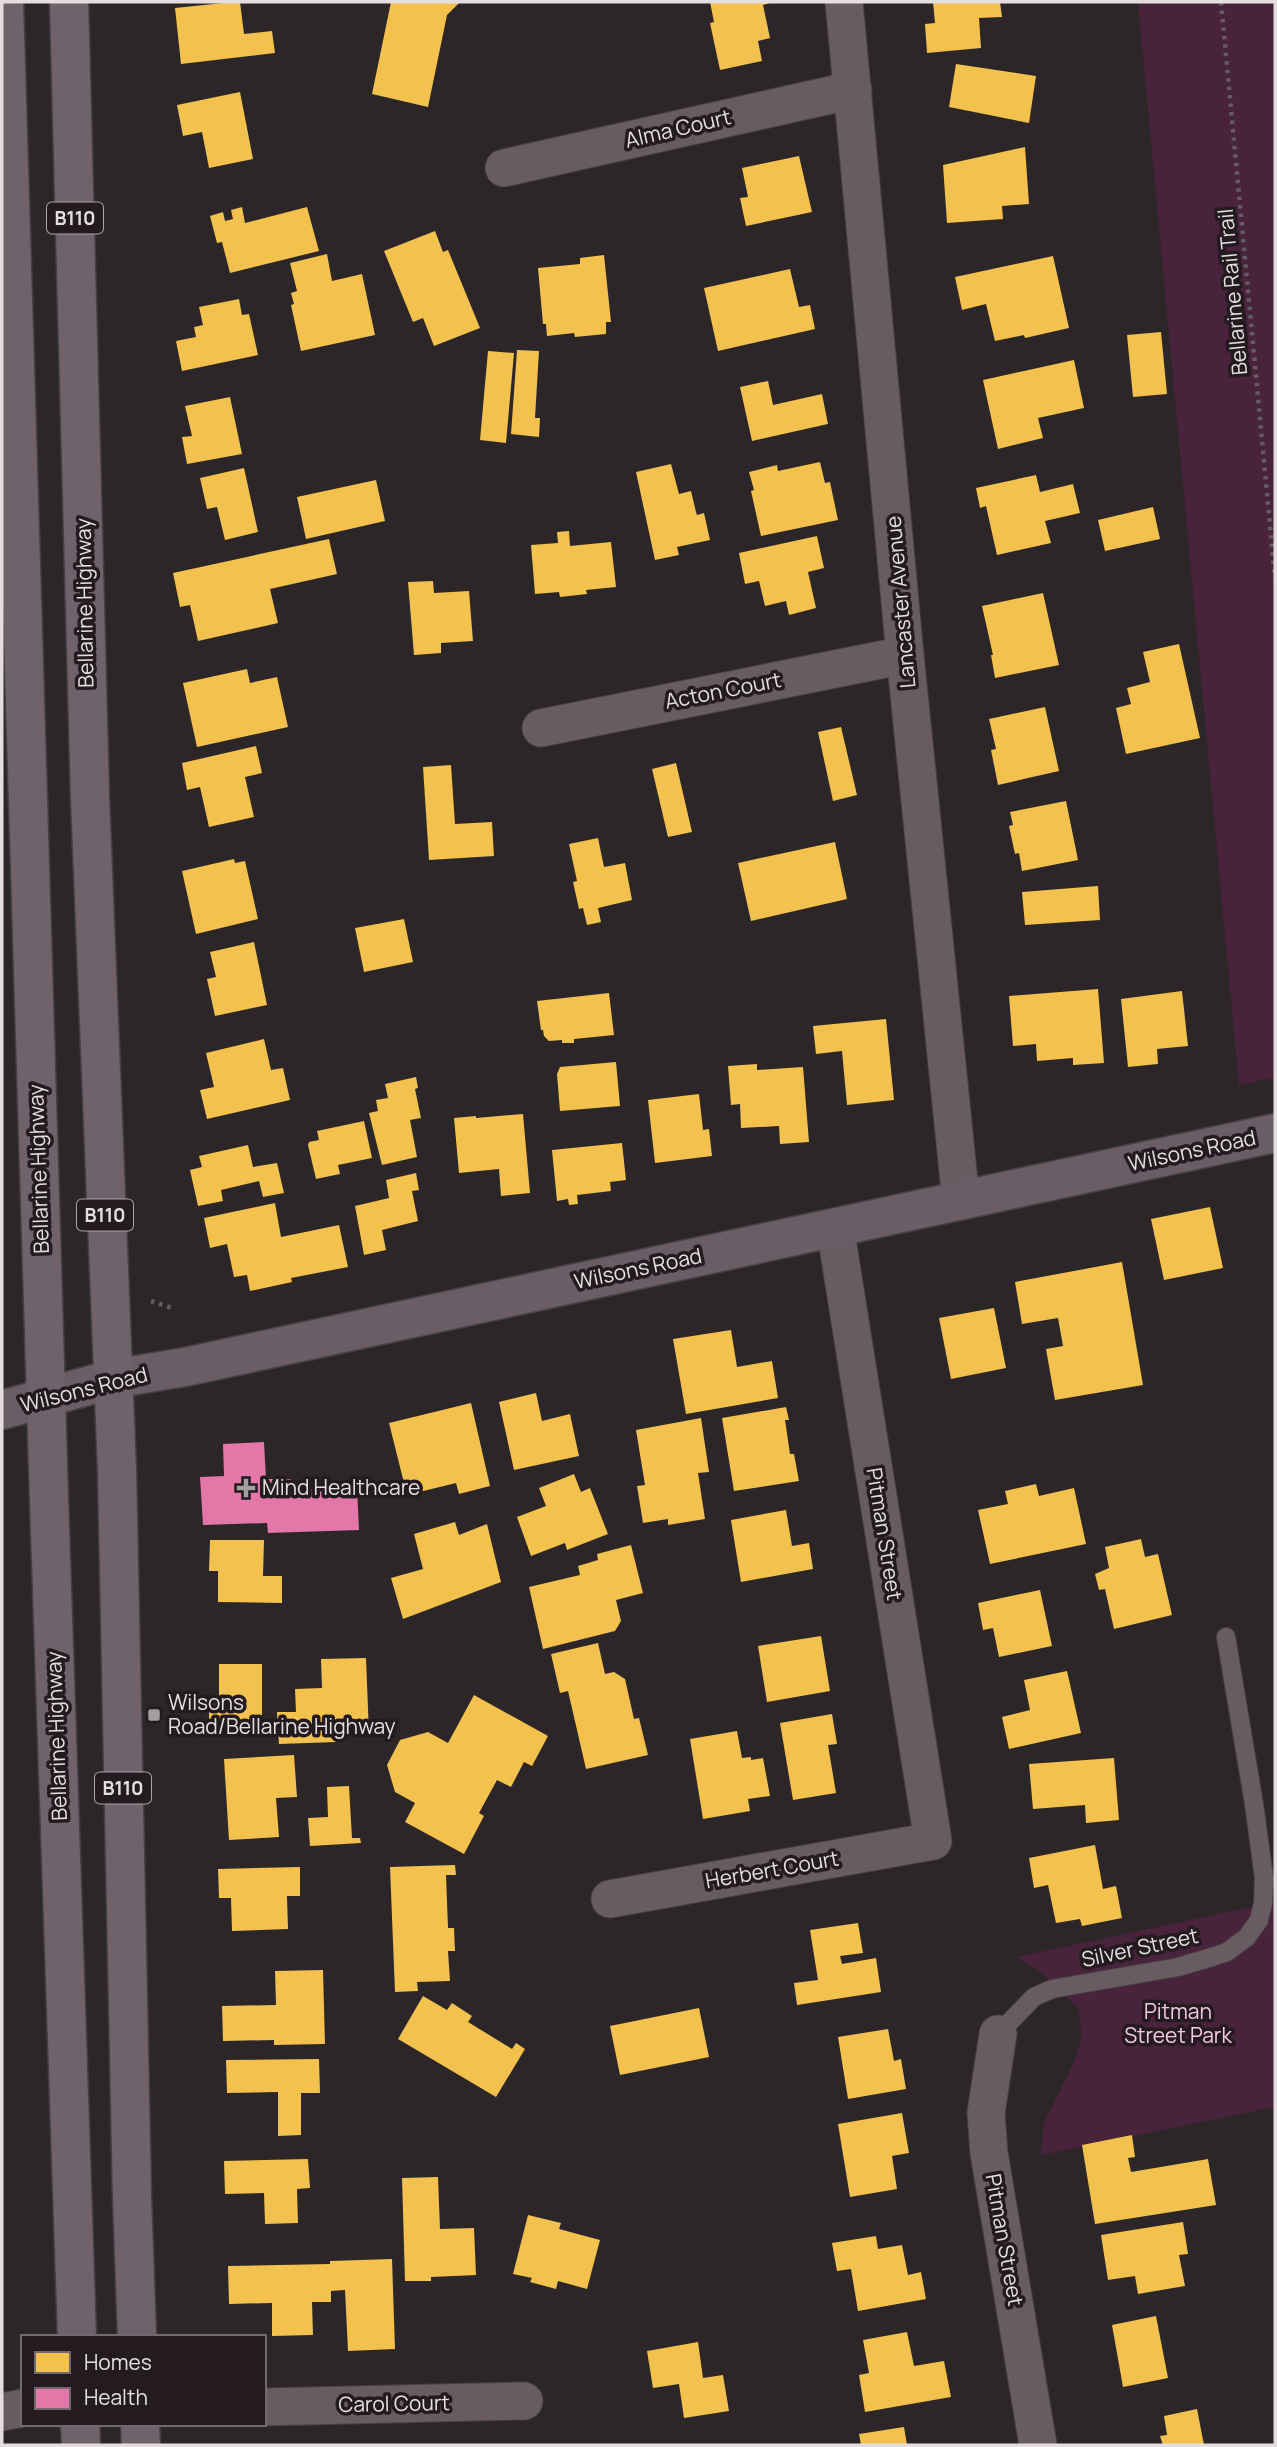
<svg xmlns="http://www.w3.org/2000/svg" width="1277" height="2447" font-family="Manrope,sans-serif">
  <rect width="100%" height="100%" fill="#2c2629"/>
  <g fill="#49223b">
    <path d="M1138 2H1275V1077L1239 1085Z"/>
    <path d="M1275 1902V2107L1041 2155 1044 2123 1074 2062 1082 2039 1078 2008 1040 1971 1016 1957Z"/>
  </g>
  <g fill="#f2c14e">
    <path d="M233 2H240L244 34 272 31 275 53 181 64 175 8Z"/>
    <path d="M391 2H460L447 15 428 107 372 94Z"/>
    <path d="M710 2H773L763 5 770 38 758 41 762 61 720 70 710 23 714 22Z"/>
    <path d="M933 2H1000L1002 17 979 18 981 48 927 53 925 24 935 23Z"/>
    <path d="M956 64 1036 76 1029 123 949 107Z"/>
    <path d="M240 92 253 159 209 168 202 132 183 136 177 105Z"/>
    <path d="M1025 147 1029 204 1002 206 1003 219 947 223 943 165Z"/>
    <path d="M799 156 812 212 746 226 740 198 748 197 742 168Z"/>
    <path d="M242 207 245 223 307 207 319 251 230 273 222 242 217 243 210 216 223 212 225 221 233 219 231 210Z"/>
    <path d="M435 231 443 252 448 250 480 328 434 346 423 318 413 322 384 251Z"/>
    <path d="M327 254 332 281 362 274 375 335 301 351 291 305 294 304 291 293 297 291 290 263Z"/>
    <path d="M604 255 611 322H606V334L575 337 574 333 547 336 546 324H543L538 268 580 264V258Z"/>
    <path d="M1053 256 1069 328 1025 338 1024 335 995 341 986 304 962 310 955 277Z"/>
    <path d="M790 269 799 307 810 305 815 329 718 351 704 288Z"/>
    <path d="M239 299 242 315 249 314 258 355 182 371 176 341 196 337 194 327 203 325 199 307Z"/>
    <path d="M1161 332 1167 394 1133 397 1127 335Z"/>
    <path d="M517 350 539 351 535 418H540L539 437 511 434Z"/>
    <path d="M488 351 514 353 506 443 480 440Z"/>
    <path d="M1074 360 1084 408 1038 418 1043 438 998 449 983 380Z"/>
    <path d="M768 381 773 405 822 394 828 424 752 441 740 387Z"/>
    <path d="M230 397 242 454 187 464 182 437 192 436 185 406Z"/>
    <path d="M820 462 825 483 830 482 838 520 761 536 751 491 754 490 749 472 777 465 778 471Z"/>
    <path d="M671 464 679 494 691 491 696 512 697 515 704 513 710 540 677 547 679 555 655 560 636 472Z"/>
    <path d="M244 468 258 532 225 540 217 507 207 509 200 478Z"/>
    <path d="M1036 475 1040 492 1073 484 1080 513 1045 521 1051 543 997 555 986 506 980 508 976 488Z"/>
    <path d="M376 480 385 521 306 539 297 497Z"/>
    <path d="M1153 507 1160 539 1105 551 1098 520Z"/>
    <path d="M569 531 570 546 611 542 616 587 586 590 587 594 560 597 559 592 535 594 531 545 558 543 557 532Z"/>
    <path d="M817 536 824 568 808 572 816 608 789 615 786 601 765 606 759 581 745 584 739 553Z"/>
    <path d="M329 539 337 574 270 589 278 623 198 641 190 605 180 607 173 573Z"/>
    <path d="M433 581 434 593 469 591 473 641 441 643V653L414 655 408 582Z"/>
    <path d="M1043 593 1059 665 995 678 991 655H993L982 606Z"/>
    <path d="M1179 644 1200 738 1126 754 1116 708 1131 704 1127 688 1150 682 1143 652Z"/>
    <path d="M247 669 250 683 277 677 288 727 197 747 183 683Z"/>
    <path d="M1045 707 1059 771 998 785 991 750 996 749 989 719Z"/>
    <path d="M841 727 857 795 833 801 818 732Z"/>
    <path d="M256 746 262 773 245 777 254 817 209 827 200 787 187 790 182 763Z"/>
    <path d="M676 763 692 832 668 837 652 769Z"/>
    <path d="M451 765 455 824 492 822 494 856 429 860 423 767Z"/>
    <path d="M1066 801 1078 860 1022 871 1019 853 1015 854 1009 826 1013 825 1010 812Z"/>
    <path d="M598 838 604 867 625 863 632 900 598 908 601 922 587 925 583 908 579 909 573 882 577 881 569 844Z"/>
    <path d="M835 842 847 899 751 921 738 863Z"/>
    <path d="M234 859 235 863 245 861 258 919 196 934 182 871Z"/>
    <path d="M1098 886 1100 920 1025 925 1022 892Z"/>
    <path d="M404 919 413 962 364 972 355 928Z"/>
    <path d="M254 942 267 1005 215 1016 207 979 216 977 210 952Z"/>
    <path d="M1098 989 1104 1063 1073 1065V1058L1037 1061 1036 1044 1013 1046 1009 996Z"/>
    <path d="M1182 991 1188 1046 1157 1049 1158 1064 1128 1067 1121 999Z"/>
    <path d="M609 993 614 1035 574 1039V1043H562V1040L549 1041 544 1036 543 1030H541L537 1001Z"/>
    <path d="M886 1019 894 1100 847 1105 842 1051 816 1054 813 1026Z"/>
    <path d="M264 1039 271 1070 283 1068 290 1100 207 1119 200 1090 214 1087 206 1053Z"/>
    <path d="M616 1062 620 1106 560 1111 557 1074 560 1067Z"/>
    <path d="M757 1064V1070L803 1067 809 1142 780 1144 779 1126 741 1128 740 1104 731 1105 728 1066Z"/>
    <path d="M416 1077 418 1088 415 1089 421 1118 410 1120 417 1157 382 1165 369 1113 378 1111 376 1100 388 1098 385 1084Z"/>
    <path d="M699 1094 703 1130 709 1129 712 1156 655 1163 648 1100Z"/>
    <path d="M523 1114 530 1193 501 1196 499 1169 459 1173 454 1118 476 1116V1118Z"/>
    <path d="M364 1121 372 1158 338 1165 340 1174 316 1179 308 1145 309 1142 319 1140 317 1131Z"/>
    <path d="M622 1143 626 1180 610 1182 611 1191 577 1195 578 1204 569 1205 568 1199 557 1201 552 1150Z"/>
    <path d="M248 1145 253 1167 277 1163 284 1193 263 1197 259 1181 221 1190 223 1201 198 1206 190 1170 202 1167 199 1156Z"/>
    <path d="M416 1173 419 1190 412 1191 418 1221 382 1230 386 1250 364 1255 355 1206 389 1198 386 1180Z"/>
    <path d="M275 1203 281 1237 339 1225 348 1267 291 1278 292 1282 250 1291 247 1275 234 1277 227 1244 210 1248 204 1218Z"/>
    <path d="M1210 1207 1223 1268 1164 1280 1151 1219Z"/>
    <path d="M1122 1262 1143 1385 1055 1400 1046 1349 1063 1346 1058 1318 1022 1324 1015 1282Z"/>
    <path d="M994 1308 1006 1368 951 1379 939 1318Z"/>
    <path d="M731 1330 737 1367 772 1361 778 1398 686 1414 673 1339Z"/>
    <path d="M536 1393 542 1421 570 1414 579 1456 514 1470 499 1402Z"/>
    <path d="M471 1403 490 1486 459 1494 456 1483 407 1495 389 1423Z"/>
    <path d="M786 1407 789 1420H785L790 1454H794L799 1481 734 1491 722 1418Z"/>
    <path d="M701 1418 709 1472 698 1473 705 1519 668 1525V1519L643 1523 637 1486 645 1485 636 1430Z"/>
    <path d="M574 1474 581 1492 590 1488 608 1534 567 1550 565 1543 531 1556 517 1517 546 1506 539 1488Z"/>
    <path d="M1036 1484 1039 1496 1074 1488 1086 1544 990 1564 978 1510 1008 1504 1005 1491Z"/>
    <path d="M786 1510 792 1546 809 1543 813 1569 741 1582 731 1520Z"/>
    <path d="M455 1522 459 1535 487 1524 501 1582 403 1619 391 1578 423 1569 414 1534Z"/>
    <path d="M1141 1539 1145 1557 1158 1554 1172 1615 1114 1629 1105 1589 1099 1590 1095 1574 1109 1568 1105 1547Z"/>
    <path d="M210 1540H264L263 1576H282V1603L218 1602V1571H209Z"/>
    <path d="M631 1545 643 1593 616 1600 621 1621 615 1631 543 1649 529 1587 580 1575 578 1566 598 1560 597 1554Z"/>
    <path d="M1040 1590 1052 1646 999 1657 993 1628 983 1630 978 1603Z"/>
    <path d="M821 1636 830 1691 767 1702 758 1646Z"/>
    <path d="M598 1643 605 1674 614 1672 625 1679 634 1719 639 1718 648 1755 586 1769 568 1691 560 1693 551 1654Z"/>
    <path d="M366 1658 369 1733 336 1735V1742L279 1744 277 1712H296L295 1689 322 1688 321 1659Z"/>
    <path d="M219 1664H262V1723H209V1698H219Z"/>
    <path d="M1067 1671 1081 1733 1009 1749 1002 1717 1030 1710 1024 1680Z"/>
    <path d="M474 1695 548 1736 532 1766 524 1762 511 1787 497 1780 479 1813 484 1816 464 1854 405 1822 415 1803 395 1792 387 1765 400 1740 428 1732 448 1743Z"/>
    <path d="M832 1714 837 1744 828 1745 836 1793 793 1800 780 1723Z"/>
    <path d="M737 1731 742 1758 751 1757V1760L763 1758 770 1796 748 1799 750 1811 703 1819 690 1739Z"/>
    <path d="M294 1755 297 1797 276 1798 279 1837 229 1840 224 1759Z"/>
    <path d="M1114 1758 1119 1820 1086 1823 1085 1805 1033 1809 1029 1764Z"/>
    <path d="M349 1786 352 1838H360L361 1843 310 1846 308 1818 328 1817 327 1787Z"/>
    <path d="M1095 1845 1103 1889 1116 1886 1122 1918 1082 1926 1080 1919 1056 1923 1048 1885 1034 1888 1029 1858Z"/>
    <path d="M455 1865 456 1875H446L448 1928H454L455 1951H448L450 1981 417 1982 418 1991 395 1992 390 1867Z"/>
    <path d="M300 1867V1896H287L288 1929 232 1931 231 1898H219L218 1869Z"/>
    <path d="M858 1923 863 1953 840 1956 842 1964 876 1958 881 1992 797 2005 794 1983 818 1980 810 1930Z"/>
    <path d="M323 1970 325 2044 274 2045V2040L223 2041 222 2006 276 2005 275 1971Z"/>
    <path d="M423 1996 447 2010 452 2003 472 2016 468 2022 512 2049 516 2043 525 2049 496 2097 398 2039Z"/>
    <path d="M699 2008 709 2057 620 2075 610 2026Z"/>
    <path d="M888 2029 894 2061 901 2059 906 2089 848 2099 838 2037Z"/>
    <path d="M319 2059 320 2093H301V2135L278 2136V2092L227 2093 226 2060Z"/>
    <path d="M902 2113 909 2153 892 2156 897 2189 850 2197 838 2124Z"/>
    <path d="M1132 2135 1135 2157 1128 2158 1131 2172 1208 2159 1216 2205 1095 2224 1082 2145Z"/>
    <path d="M308 2159 310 2188 297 2189 298 2223 265 2224 264 2193 225 2194 224 2161Z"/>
    <path d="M438 2177 440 2229 474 2228 476 2275 431 2277V2281H405L402 2178Z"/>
    <path d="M528 2215 561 2223 559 2229 600 2240 587 2289 558 2281 556 2289 530 2282 532 2278 513 2274Z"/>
    <path d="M1183 2222 1188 2254 1179 2255 1185 2286 1138 2294 1135 2276 1108 2280 1101 2235Z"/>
    <path d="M876 2236 878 2249 902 2245 908 2275 921 2272 926 2299 858 2311 851 2269 837 2271 832 2243Z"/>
    <path d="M392 2259 395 2349 348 2351 345 2290 331 2291V2302H312L313 2335 272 2336V2303L229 2304 228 2266 330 2264V2261Z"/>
    <path d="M1156 2316 1168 2378 1123 2387 1112 2325Z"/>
    <path d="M907 2332 914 2366 944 2361 951 2397 865 2412 859 2375 869 2373 863 2340Z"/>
    <path d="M698 2342 703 2378 723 2375 729 2411 684 2418 679 2384 653 2388 647 2351Z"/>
    <path d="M1197 2409 1204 2445H1163L1160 2436 1167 2435 1164 2416Z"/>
    <path d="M904 2427 907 2445H861L859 2434Z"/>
  </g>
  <path fill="#e377a8" d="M264 1442 266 1479H291L292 1489 357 1487 359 1530 268 1533 267 1523 203 1525 200 1477 224 1476 223 1444Z"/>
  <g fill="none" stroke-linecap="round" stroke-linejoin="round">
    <g stroke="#454143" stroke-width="20">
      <path id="lane" d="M998 2034 1034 1997 1052 1989 1178 1967 1212 1957 1227 1952 1247 1937 1259 1920 1263 1903 1264 1878 1254 1804 1226 1637"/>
    </g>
    <g stroke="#454143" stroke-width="39">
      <g id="street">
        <path d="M844 2 905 655 961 1201"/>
        <path d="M504 168 853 90"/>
        <path d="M541 728 905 655"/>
        <path d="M610 1899 933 1841 835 1227"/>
        <path d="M998 2034 986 2113 989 2153 1038 2445"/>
        <path d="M264 2407 524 2401"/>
        <path d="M2 2412 23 2408"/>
      </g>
    </g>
    <g stroke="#454143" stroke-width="41">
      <path id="secondary" d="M2 1410 112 1379 185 1367 1275 1133"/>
    </g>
    <g stroke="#454143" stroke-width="41">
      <g id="highway">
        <path d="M4 2 49 1499 77 2337"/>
        <path d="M69 2 90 797 117 1470 132 2196 137 2337"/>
        <path d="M80 2424 81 2445"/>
        <path d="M140 2424 141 2445"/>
      </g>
    </g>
    <g stroke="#645c60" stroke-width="4.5" stroke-dasharray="3.5 5" stroke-linecap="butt">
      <path d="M1221 2 1275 579"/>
      <path d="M151 1301 172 1308"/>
    </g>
    <use href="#lane" stroke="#685c62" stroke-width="18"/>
    <use href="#street" stroke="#685c62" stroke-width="37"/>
    <use href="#secondary" stroke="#6a5d65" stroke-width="38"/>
    <use href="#highway" stroke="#70626a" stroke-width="38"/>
  </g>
  <g fill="#a49ea1" stroke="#241b20" stroke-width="2.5">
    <path d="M242.5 1477.5h7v7h7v7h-7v7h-7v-7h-7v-7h7z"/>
    <rect x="147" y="1708" width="14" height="14" rx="3.5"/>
  </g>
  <g text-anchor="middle" stroke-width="7" stroke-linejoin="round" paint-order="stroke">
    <g fill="#241b20" stroke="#aba4a7" stroke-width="2">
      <rect x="47" y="202.5" width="56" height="31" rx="5"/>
      <rect x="77" y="1199.5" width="56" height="31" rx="5"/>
      <rect x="95" y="1772.5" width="56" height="31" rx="5"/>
    </g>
    <g font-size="19" font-weight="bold" fill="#e5dee1">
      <text x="75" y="225">B110</text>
      <text x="105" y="1222">B110</text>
      <text x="123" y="1795">B110</text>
    </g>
    <g font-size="21" fill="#e5dee1" stroke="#241b20">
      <text transform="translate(678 129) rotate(-13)" y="7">Alma Court</text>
      <text transform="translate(1233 292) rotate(-95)" y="7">Bellarine Rail Trail</text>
      <text transform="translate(901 602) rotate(-95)" y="7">Lancaster Avenue</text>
      <text transform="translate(85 603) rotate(-91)" y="7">Bellarine Highway</text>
      <text transform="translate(723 691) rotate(-11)" y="7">Acton Court</text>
      <text transform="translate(1192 1151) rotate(-12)" y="7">Wilsons Road</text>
      <text transform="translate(39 1169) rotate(-92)" y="7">Bellarine Highway</text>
      <text transform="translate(638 1269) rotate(-12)" y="7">Wilsons Road</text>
      <text transform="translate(84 1390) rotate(-14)" y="7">Wilsons Road</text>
      <text transform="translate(884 1534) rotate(81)" y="7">Pitman Street</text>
      <text transform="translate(57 1736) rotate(-92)" y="7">Bellarine Highway</text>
      <text transform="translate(772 1870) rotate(-10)" y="7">Herbert Court</text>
      <text transform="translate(1140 1948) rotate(-12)" y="7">Silver Street</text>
      <text transform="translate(1004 2240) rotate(80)" y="7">Pitman Street</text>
      <text transform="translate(394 2404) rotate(-1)" y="7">Carol Court</text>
    </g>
    <g font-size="21" fill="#e5dee1" stroke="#241b20" text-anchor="start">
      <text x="262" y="1495">Mind Healthcare</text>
      <text x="168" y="1710">Wilsons<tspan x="168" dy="24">Road/Bellarine Highway</tspan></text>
    </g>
    <g font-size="21" fill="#f6c8e1" stroke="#241b20">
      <text x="1178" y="2019">Pitman<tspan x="1178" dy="24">Street Park</tspan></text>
    </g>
  </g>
  <rect width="1277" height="2447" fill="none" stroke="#e5dee1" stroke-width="7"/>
  <rect x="21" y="2335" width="245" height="91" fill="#241b20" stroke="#71696d" stroke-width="2"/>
  <rect x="35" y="2352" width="35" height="21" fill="#f2c14e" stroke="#71696d" stroke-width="2"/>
  <text x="84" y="2370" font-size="21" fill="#e5dee1">Homes</text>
  <rect x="35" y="2388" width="35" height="21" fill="#e377a8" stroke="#71696d" stroke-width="2"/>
  <text x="84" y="2405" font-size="21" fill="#e5dee1">Health</text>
</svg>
